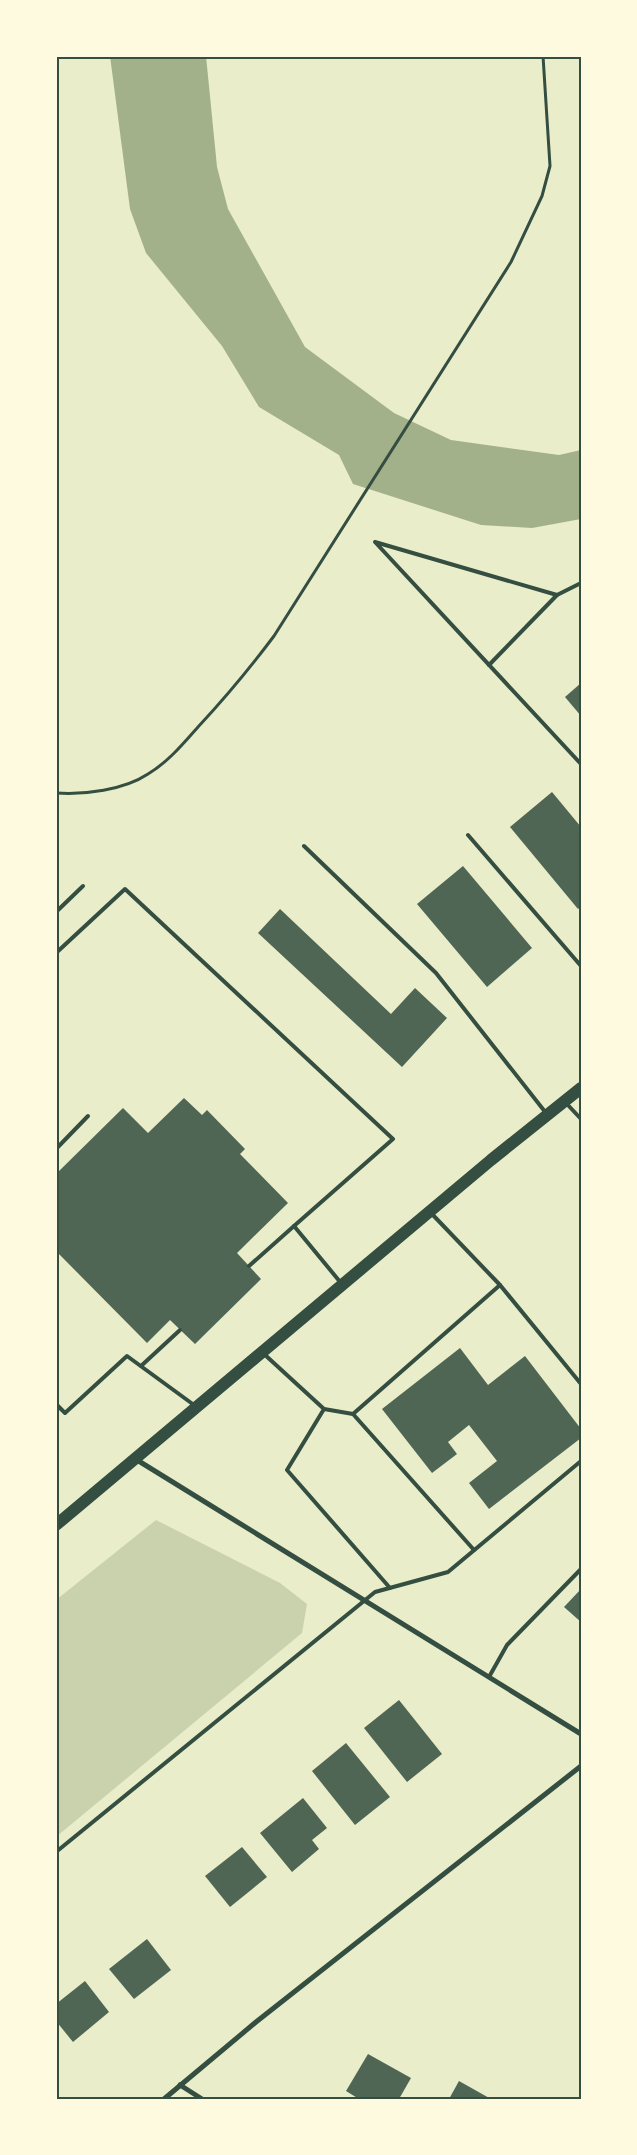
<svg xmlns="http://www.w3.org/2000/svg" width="637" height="2155" font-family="Montserrat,sans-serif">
  <rect width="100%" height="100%" fill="#e9edc9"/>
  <path fill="#cad2ad" d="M156 1520 280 1583 307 1604 302 1633 56 1837V1600Z"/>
  <path fill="#a3b18a" d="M110 56H206L217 167 228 209 305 347 394 413 451 440 559 455 581 450V519L532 528 481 525 353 484 339 455 259 407 222 346 146 253 130 209Z"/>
  <g fill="#4f6655">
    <path d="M581 683V716L565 697Z"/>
    <path d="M552 792 581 827V907L578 909 510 827Z"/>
    <path d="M463 866 532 948 487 987 417 904Z"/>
    <path d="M280 909 391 1014 415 988 447 1018 402 1067 258 933Z"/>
    <path d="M184 1098 202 1115 207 1110 245 1149 240 1154 288 1203 237 1253 261 1279 195 1344 170 1320 147 1343 56 1251V1174L123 1108 148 1133Z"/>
    <path d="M460 1348 488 1385 525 1356 581 1429V1438L489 1509 469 1483 497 1461 469 1425 448 1442 457 1454 432 1473 382 1409Z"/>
    <path d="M581 1589V1622L564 1607Z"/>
    <path d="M399 1700 442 1754 407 1782 364 1728Z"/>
    <path d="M346 1743 390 1797 355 1825 312 1771Z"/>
    <path d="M303 1798 327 1828 312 1840 319 1849 292 1872 260 1833Z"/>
    <path d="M242 1847 267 1877 230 1907 205 1876Z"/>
    <path d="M147 1939 171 1970 134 1999 109 1969Z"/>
    <path d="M85 1981 109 2012 73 2042 56 2021V2004Z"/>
    <path d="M368 2054 411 2078 399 2099H359L346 2091Z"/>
    <path d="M459 2081 491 2099H449Z"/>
  </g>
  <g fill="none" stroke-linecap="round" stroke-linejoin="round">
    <path stroke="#344e41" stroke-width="3" d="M56 793C84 795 124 790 148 774 168 762 183 744 198 727 225 698 250 668 274 636L511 262 542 196 550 166 543 56"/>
    <g stroke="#344e41" stroke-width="4">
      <path d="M581 583 557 595 375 542 581 764"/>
      <path d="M489 665 557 595"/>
      <path d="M468 835 581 966"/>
      <path d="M304 846 436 973 546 1113"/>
      <path d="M56 912 83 886"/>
      <path d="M56 953 125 889 393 1139 294 1226 341 1283"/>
      <path d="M566 1103 581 1119"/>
      <path d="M56 1149 88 1116"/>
      <path d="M431 1213 500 1285 581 1384"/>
      <path d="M249 1266 294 1226"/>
      <path d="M264 1354 324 1409 353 1414 474 1550"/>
      <path d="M141 1366 180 1330"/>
      <path d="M56 1404 65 1413 127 1356 194 1405"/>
      <path d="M324 1409 287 1470 390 1588"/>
      <path d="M353 1414 500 1285"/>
      <path d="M489 1677 507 1645 581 1569"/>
      <path d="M56 1852 375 1592 448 1572 581 1461"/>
    </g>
    <g stroke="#344e41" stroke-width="5">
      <path d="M137 1460 581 1734"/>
      <path d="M180 2085 202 2099"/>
      <path d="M164 2099 256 2022 581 1766"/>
    </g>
    <path stroke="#344e41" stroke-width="12" d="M56 1525 491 1160 581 1088"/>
  </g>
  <rect width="637" height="2155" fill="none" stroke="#fefae0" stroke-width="115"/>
  <rect x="58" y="58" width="522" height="2040" fill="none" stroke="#344e41" stroke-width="2"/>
</svg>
